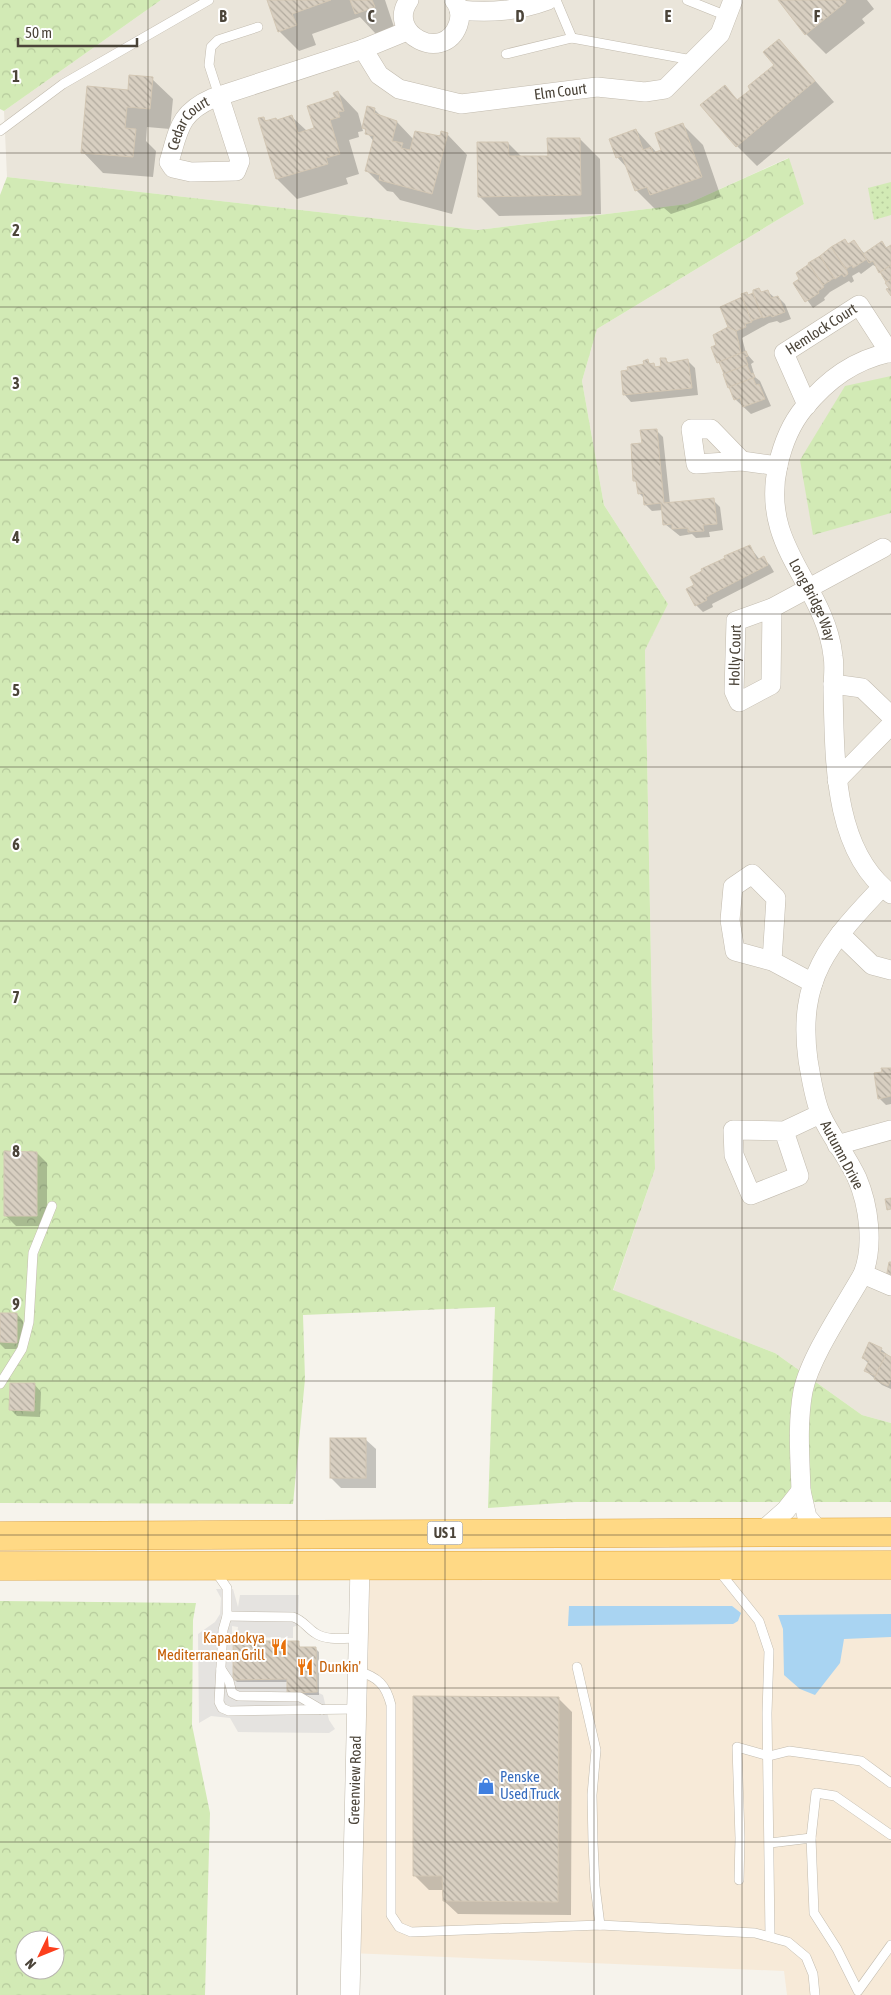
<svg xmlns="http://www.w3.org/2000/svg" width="891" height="1995" font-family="'Asap Condensed',sans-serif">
  <defs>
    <pattern id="forest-crowns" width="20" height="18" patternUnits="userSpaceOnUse" patternTransform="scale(1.25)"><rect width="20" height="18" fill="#d2eab5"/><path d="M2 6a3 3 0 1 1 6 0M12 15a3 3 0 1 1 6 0" fill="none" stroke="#b6ca9c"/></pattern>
    <pattern id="park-dots" width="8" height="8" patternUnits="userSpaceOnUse" patternTransform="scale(1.25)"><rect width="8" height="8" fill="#d2eab5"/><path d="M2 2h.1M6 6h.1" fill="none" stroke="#b6ca9c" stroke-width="1.8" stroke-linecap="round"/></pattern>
    <pattern id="building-back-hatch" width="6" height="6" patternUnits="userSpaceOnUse" patternTransform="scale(1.25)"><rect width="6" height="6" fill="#d8cfc1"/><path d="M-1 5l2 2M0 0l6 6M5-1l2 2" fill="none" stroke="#b1aa9e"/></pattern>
  </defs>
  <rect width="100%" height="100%" fill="#f6f3ec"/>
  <path fill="#eae5da" d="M161 0H891V1423L862 1415 775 1353 613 1291 655 1169 645 649 668 604 604 505 582 381 597 329 804 204 788 158 687 204 478 230 7 177 4 111Z"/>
  <path fill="#f7ead8" d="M891 1565V1995H787L784 1971 350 1953 360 1566Z"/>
  <g fill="url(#forest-crowns)" fill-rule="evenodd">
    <path d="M0 0H161L4 111 0 109Z"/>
    <path d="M789 158 804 204 597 329 582 381 604 505 668 604 645 650 655 1169 613 1290 775 1353 862 1415 891 1423V1502H575L488 1508 495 1307 303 1315 305 1379 293 1504 0 1503V195L7 177 478 230 687 204Z"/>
    <path d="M891 376V513L813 535 800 460 845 386Z"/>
    <path d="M0 1601 196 1603 193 1620 192 1725 210 1813 205 1995H0ZM25 1940H55V1970H25Z"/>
  </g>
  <path fill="url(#park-dots)" d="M891 182V215L874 220 868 188Z"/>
  <path fill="#e5e3e0" d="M216 1589H233L238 1607 240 1595H299L298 1625 293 1627V1638L237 1637 238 1627 232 1626 233 1679H287V1693L317 1692 323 1695 329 1720 335 1729 329 1733 238 1732 230 1718 211 1716 199 1723 198 1634 215 1622 220 1614 221 1598Z"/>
  <g fill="#a9d4f2">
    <path d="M569 1606H732L741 1613 738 1621 733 1624 568 1626Z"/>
    <path d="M891 1614V1637L844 1639 840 1663 815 1695 800 1689 784 1675 783 1629 778 1615Z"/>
  </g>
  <g fill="#0003">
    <path d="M268 0H385L394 27 376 34 360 17 312 34 316 45 299 51 279 31Z"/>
    <path d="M779 0H867L874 9 862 19 865 23 826 54 806 34Z"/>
    <path d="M779 40 834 102 757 166 737 146 724 87 739 101 752 90 775 65Z"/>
    <path d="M152 79 173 99 170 129 147 127 146 141 156 151 153 177 103 173 83 152 129 91Z"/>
    <path d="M338 92 358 113 363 131 358 132 359 137 349 140 359 174 346 178 348 184 297 199 277 179 263 118 267 122 277 121 292 117 307 131 316 128Z"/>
    <path d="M374 109 382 117 397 122 414 140 447 134 467 155 452 214 400 200 393 192 387 191 367 171 374 142 363 127Z"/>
    <path d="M683 125 703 145 721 197 671 214 664 208 656 210 636 190 628 169 617 157 636 130 657 153 663 151Z"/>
    <path d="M580 139 600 159 601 214 499 216 479 196 508 143 522 157H549Z"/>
    <path d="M844 240 849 245 854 242 865 254 882 243 887 248 891 246V294L887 281 879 268 873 265 861 274 859 272 852 276 854 281 851 283 849 281 830 292 824 298 825 300 813 308 795 283 801 279 797 273Z"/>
    <path d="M759 290 762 293 767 291 775 298 778 297 785 304 791 319 780 323 777 321 769 323 742 338 746 353 754 362 751 364 755 377 760 381 771 406 751 414 735 399 729 387 722 366 718 362V345L729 328 721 307 744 298 746 293 749 296Z"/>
    <path d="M665 359 670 364 688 361 695 368 698 395 631 402 625 395 647 361 657 368 662 367Z"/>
    <path d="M656 430 663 437 670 504 713 500 720 507 723 530 709 532 710 537 696 538 692 534 680 536 665 524 663 510 652 511 645 504V499L639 493 638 484 634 480 631 455Z"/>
    <path d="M750 547 760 560 763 558 770 565 774 572 712 604 713 607 703 612 696 605Z"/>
    <path d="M891 1069V1104L886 1105 879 1098 883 1073Z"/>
    <path d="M37 1153 47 1163V1226H16L5 1215Z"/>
    <path d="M0 1314H17L23 1321V1349H5L0 1344Z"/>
    <path d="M881 1349 891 1358V1389L882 1385 866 1371 869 1364 863 1358Z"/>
    <path d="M35 1385 41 1392 40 1417 17 1416 10 1409Z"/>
    <path d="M365 1439 376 1449V1488H341L331 1478Z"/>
    <path d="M298 1642 301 1649H316L319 1652V1695H291L288 1682H237L234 1679Z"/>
    <path d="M558 1698 572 1712 571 1915 458 1914 444 1901V1890H429L415 1876Z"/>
  </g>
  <g fill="url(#building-back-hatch)" stroke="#d3c7b4">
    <path d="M267 0H331L292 14 297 25 278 32Z"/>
    <path d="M350 0H372L375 7 355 14Z"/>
    <path d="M778 0H845L846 2 805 35Z"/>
    <path d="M779 39 815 81 736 147 700 105 725 85 737 100 750 90 748 86 774 65 763 52Z"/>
    <path d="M129 75 153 77 150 109 127 107 125 128 136 129 133 157 81 153 87 86 128 90Z"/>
    <path d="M338 91 344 111 338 112 340 117 330 120 340 154 326 158 328 164 276 179 258 118 264 117 265 121 276 118 277 120 292 115 298 133 314 128 307 106 335 97 333 93Z"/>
    <path d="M367 106 375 108 374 113 397 121 392 141 403 143 401 148 410 150 415 131 440 136 441 131 448 133 432 194 379 180 380 175 365 171 374 136 365 134 366 129 362 128Z"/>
    <path d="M683 123 702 177 650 195 647 187 635 191 622 156 616 158 609 139 636 129 643 150 651 147 653 153 661 150 655 133Z"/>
    <path d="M547 138H580L581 195 478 197 477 142H508L509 156H548Z"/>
    <path d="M845 239 848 244 854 240 867 259 853 268 852 265 846 269 831 247Z"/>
    <path d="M882 241 886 248 891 245V265L879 273 873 261 869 263 863 254Z"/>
    <path d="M831 247 847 271 848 274 844 277 842 274 835 279 820 256Z"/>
    <path d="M820 256 834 278 823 285 808 263Z"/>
    <path d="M809 264 824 287 818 291 819 293 805 302 793 283 799 279 796 273Z"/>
    <path d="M891 265V279L886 282 880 272Z"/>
    <path d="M891 279V296L886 289 889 288 885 283Z"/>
    <path d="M759 288 761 292 768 290 771 298 778 296 785 312 772 317 771 315 763 318 753 293V290Z"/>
    <path d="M747 292 748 295 753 293 762 317 751 321 741 294Z"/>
    <path d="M742 297 752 322 745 324 746 327 736 331 728 327 720 307Z"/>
    <path d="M728 327 736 331 741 353 717 363 711 347 716 345 713 335Z"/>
    <path d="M746 351 748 356 745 357 748 365 724 374 719 362Z"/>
    <path d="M660 358H666L667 363 688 359 692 388 623 395 621 371 628 370 627 367 644 364 643 361 648 359 649 364 654 363 655 367 661 366Z"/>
    <path d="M747 365 751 374 753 373 755 377 728 388 723 374Z"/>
    <path d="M753 378 756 385 759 384 765 399 743 407 740 398 734 400 729 387Z"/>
    <path d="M657 429 664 503 714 498 717 524 703 525 704 531 688 532V528L672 529V524L663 525 661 503 644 505 643 493 638 494 636 481H633L631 444 642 443 640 430Z"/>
    <path d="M750 545 757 560 764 556 768 565 706 597 707 600 695 606 686 589 694 585 690 577 702 571 701 569 725 558 724 556Z"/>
    <path d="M881 1068H891V1096L878 1099 874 1073 882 1072Z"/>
    <path d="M4 1151 37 1152V1216H4Z"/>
    <path d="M891 1198V1209L887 1210 885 1199Z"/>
    <path d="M889 1262H891V1279L886 1278Z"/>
    <path d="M0 1313H17V1343L0 1342Z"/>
    <path d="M869 1342 882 1348 880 1352 886 1354 876 1376 864 1371 869 1361 862 1358Z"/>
    <path d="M886 1354 891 1357V1379L888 1386 874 1379Z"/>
    <path d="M10 1383H35L34 1411 9 1410Z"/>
    <rect x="330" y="1438" width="36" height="40"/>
    <path d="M233 1641H299V1647H316L317 1692 287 1693V1679L233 1680Z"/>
    <path d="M413 1696 559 1697 558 1902 443 1901 442 1876H413Z"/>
  </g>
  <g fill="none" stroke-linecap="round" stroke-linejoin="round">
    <g stroke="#c2bbae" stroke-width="10">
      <g id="service">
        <path d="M556 0 572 38"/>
        <path d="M687 0 727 16"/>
        <path d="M506 54 572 38 692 60"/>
        <path d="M219 96 209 65 211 47 218 40 258 27"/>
        <path d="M0 131 63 84 209 0"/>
        <path d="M0 1384 22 1349 29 1322 33 1253 52 1206"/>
        <path d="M719 1571 759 1621 769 1651 767 1713 770 1936"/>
        <path d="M216 1572 227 1588V1616L223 1630 219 1702 222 1708 229 1711 357 1709"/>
        <path d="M227 1616 293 1617C303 1620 307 1628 315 1633 326 1641 345 1638 359 1638"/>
        <path d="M577 1667 596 1750 592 1795 593 1843 595 1886 600 1925"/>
        <path d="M221 1669 229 1681 232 1693 238 1696 300 1697 322 1710"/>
        <path d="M358 1671C378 1677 386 1685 391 1705V1915L399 1927 411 1932 600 1925 755 1933 788 1942 806 1957 813 1974 815 1995"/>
        <path d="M891 1835 835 1796 816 1793 811 1838 814 1913 837 1949 858 1991 891 1945"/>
        <path d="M770 1843 811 1838"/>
        <path d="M739 1880 740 1838 737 1747 769 1756 789 1751 861 1761 891 1783"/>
      </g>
    </g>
    <g stroke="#c2bbae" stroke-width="20">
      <g id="minor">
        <path d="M409 0C385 34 444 64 458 25 461 17 460 7 454 0"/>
        <path d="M459 10C491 13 518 11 548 0"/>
        <path id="s1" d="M363 49 379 75 399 89 461 104 597 87 645 92 665 89 720 34 733 0"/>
        <path id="s2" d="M219 96 240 161 236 171 191 172 173 168 169 162C179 129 179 113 213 98L363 49 407 31"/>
        <path id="s3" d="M891 352C854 360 828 379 804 408 790 425 783 443 778 465 759 548 825 584 833 656 835 667 833 679 833 690 835 757 832 850 891 894"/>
        <path id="s4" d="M807 405 784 353 859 305 890 353"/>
        <path d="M742 461 711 429H691L696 464 742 461 778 466"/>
        <path id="s5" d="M772 608 771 685 739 702 734 691 736 621 772 608 883 548"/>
        <path d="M833 684 862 688 891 716"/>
        <path d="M837 780 891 725"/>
        <path d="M840 934 872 965 891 970"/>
        <path d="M772 961 776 898 752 874 733 887 730 920 735 951 772 961 813 983"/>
        <path d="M784 1131 733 1130 734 1155 751 1195 799 1176 784 1131 820 1114"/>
        <path d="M837 1145 891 1130"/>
        <path d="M863 1274 891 1286"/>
        <path d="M801 1491C800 1458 797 1424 803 1391 810 1357 845 1306 863 1274 874 1246 869 1206 857 1178 847 1156 831 1137 821 1115 814 1099 811 1077 808 1060 797 978 829 943 882 887"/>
        <path d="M762 1531 786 1510 801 1491 807 1517 819 1531"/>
        <path id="s6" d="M350 1995 360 1566"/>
      </g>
    </g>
    <g stroke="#e0a43c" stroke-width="29">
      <g id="trunk">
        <path d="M0 1536 891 1532"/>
        <path d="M0 1566 891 1565"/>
      </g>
    </g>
    <use href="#service" stroke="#fff" stroke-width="9"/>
    <use href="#minor" stroke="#fff" stroke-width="19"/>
    <use href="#trunk" stroke="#ffd985" stroke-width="28"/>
  </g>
  <path fill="none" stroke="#4b4439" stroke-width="1" stroke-opacity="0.55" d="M148 0V1995M297 0V1995M445 0V1995M594 0V1995M742 0V1995M0 153H891M0 307H891M0 460H891M0 614H891M0 767H891M0 921H891M0 1074H891M0 1228H891M0 1381H891M0 1535H891M0 1688H891M0 1842H891"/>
  <defs>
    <g id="restaurant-bare" transform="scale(1.35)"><path d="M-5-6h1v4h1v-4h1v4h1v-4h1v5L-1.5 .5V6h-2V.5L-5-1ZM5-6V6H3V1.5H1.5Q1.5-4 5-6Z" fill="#e8710a" stroke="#fff" stroke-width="2.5" paint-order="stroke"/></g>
    <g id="shop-bare" transform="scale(1.35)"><path d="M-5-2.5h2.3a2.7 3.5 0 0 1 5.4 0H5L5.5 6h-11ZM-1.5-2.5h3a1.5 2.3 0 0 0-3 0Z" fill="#3f7fe0" stroke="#fff" stroke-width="2.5" paint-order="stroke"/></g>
  </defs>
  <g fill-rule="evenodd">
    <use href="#restaurant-bare" x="279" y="1647"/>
    <use href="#restaurant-bare" x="305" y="1667"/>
    <use href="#shop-bare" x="486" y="1786"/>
  </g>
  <g text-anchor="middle" stroke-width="4" stroke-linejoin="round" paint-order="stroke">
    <rect fill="#fff" stroke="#817c74" stroke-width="1" x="427.5" y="1521.5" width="35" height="23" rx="4"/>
    <g font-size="14" font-weight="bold" fill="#4b4439">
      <text x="445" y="1538">US 1</text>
    </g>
    <g font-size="15" fill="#4b4439" stroke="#fff">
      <text dy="5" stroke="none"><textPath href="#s1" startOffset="219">Elm Court</textPath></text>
      <text dy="5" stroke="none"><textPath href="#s2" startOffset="194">Cedar Court</textPath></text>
      <text dy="5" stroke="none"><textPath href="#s4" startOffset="101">Hemlock Court</textPath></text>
      <text dy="5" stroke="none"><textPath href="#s3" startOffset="312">Long Bridge Way</textPath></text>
      <text dy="5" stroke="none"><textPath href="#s5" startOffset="161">Holly Court</textPath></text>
      <text transform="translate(842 1155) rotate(62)" y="5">Autumn Drive</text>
      <text dy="5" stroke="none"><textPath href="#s6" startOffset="215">Greenview Road</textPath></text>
    </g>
    <g font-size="15" fill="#c56008" stroke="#fff" text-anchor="end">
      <text x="265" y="1643">Kapadokya<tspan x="265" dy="17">Mediterranean Grill</tspan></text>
      <text x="319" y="1672" text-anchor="start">Dunkin'</text>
    </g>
    <g font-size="15" fill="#366cbe" stroke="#fff" text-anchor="start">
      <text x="500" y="1782">Penske<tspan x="500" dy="17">Used Truck</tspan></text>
    </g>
  </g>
  <g font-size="16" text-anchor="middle" font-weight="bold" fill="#4b4439" stroke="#fff" stroke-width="4" stroke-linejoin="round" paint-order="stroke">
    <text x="223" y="22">B</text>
    <text x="371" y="22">C</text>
    <text x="520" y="22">D</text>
    <text x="668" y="22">E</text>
    <text x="817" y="22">F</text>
    <text x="16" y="82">1</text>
    <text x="16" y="236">2</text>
    <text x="16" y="389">3</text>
    <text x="16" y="543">4</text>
    <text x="16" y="696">5</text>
    <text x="16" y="850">6</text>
    <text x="16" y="1003">7</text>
    <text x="16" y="1157">8</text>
    <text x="16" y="1310">9</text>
  </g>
  <g transform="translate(40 1955) rotate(227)"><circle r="24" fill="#ffffff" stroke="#b7b4b0"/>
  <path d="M0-4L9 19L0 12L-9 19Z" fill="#fc3f1d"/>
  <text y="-8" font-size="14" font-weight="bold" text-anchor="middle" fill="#4b4439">N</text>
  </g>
  <path d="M18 38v8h119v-8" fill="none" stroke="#4b4439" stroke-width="2.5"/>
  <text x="25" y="38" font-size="15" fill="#4b4439" stroke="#ffffff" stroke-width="4" paint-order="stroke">50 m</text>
</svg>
